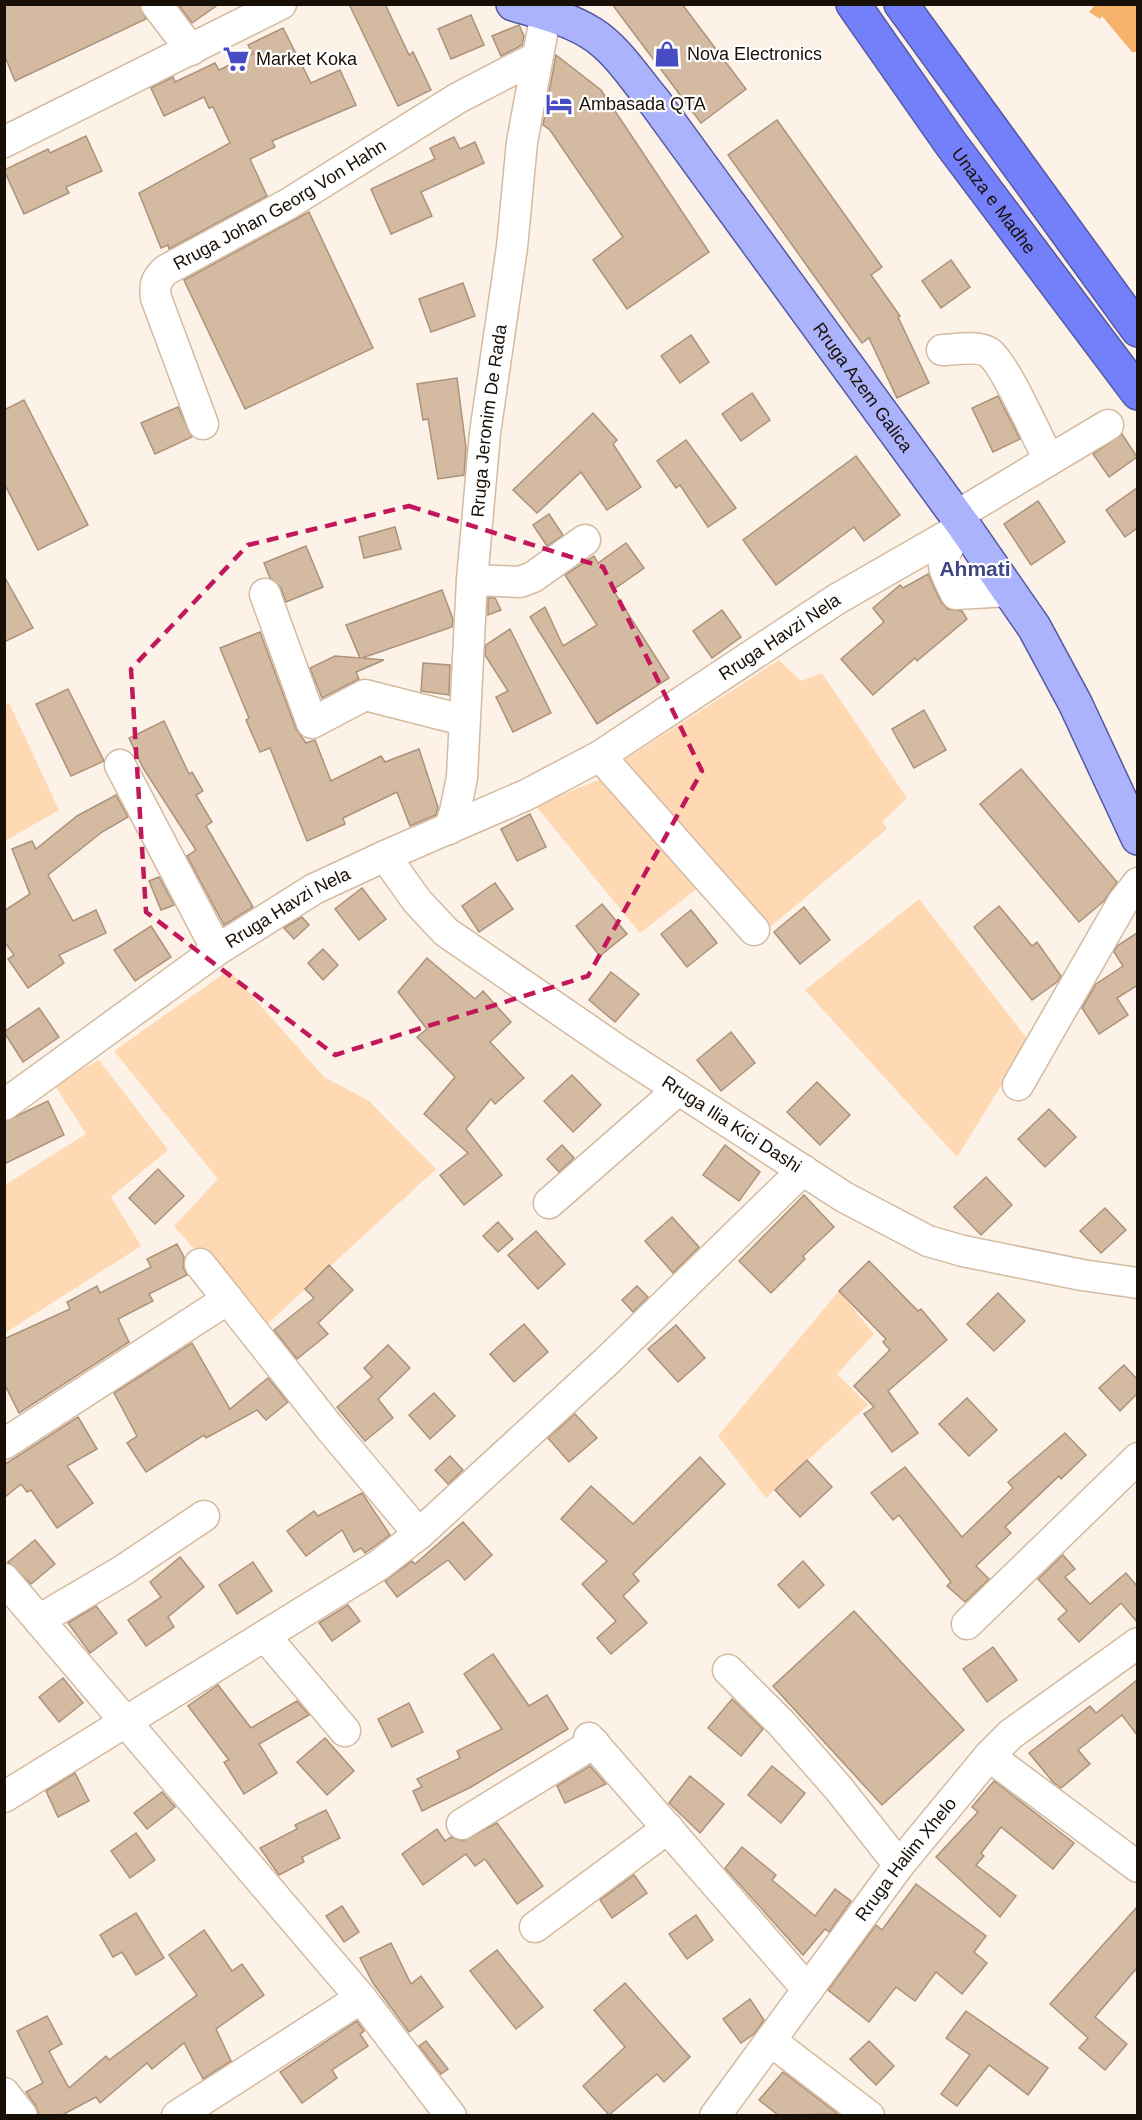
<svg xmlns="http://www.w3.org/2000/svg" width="1142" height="2120" font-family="Arial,sans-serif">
  <rect width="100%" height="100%" fill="#fdf2e7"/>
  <g fill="#ffd9b3">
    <path d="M779 660 801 681 822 673 907 798 882 822 887 829 769 928 620 763Z"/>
    <path d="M9 703 59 810 5 841 4 706Z"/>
    <path d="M601 779 699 887 640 933 535 805Z"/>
    <path d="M919 899 1029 1041 957 1157 805 990Z"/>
    <path d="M229 970 324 1077 369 1101 436 1169 263 1328 174 1226 218 1179 114 1051Z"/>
    <path d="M99 1060 168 1150 111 1197 141 1246 5 1333V1185L86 1134 54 1084Z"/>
    <path d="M839 1291 874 1334 837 1374 868 1405 766 1498 718 1436Z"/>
  </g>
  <path fill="#f5b26b" d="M1095 5H1137V52H1132L1102 16 1100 19 1089 12Z"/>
  <g fill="#d4baa0" stroke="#ac927a" stroke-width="1.5">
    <path d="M4 4H139L146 19 15 81 4 54Z"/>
    <path d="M178 4H219L192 23Z"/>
    <path d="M349 4H385L409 55 413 52 431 90 398 106Z"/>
    <path d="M612 4H682L746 89 701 123Z"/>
    <path d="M471 15 484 45 451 59 438 29Z"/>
    <path d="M519 25 524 36 522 45 501 56 492 36Z"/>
    <path d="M283 28 311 83 340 70 356 105 272 141 275 147 250 159 267 196 169 249 168 245 161 248 139 193 230 143 213 107 209 108 204 97 164 116 151 88 173 77 175 82 215 63 219 70 253 54 248 45Z"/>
    <path d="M556 55 601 90 709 252 627 309 593 260 623 237 550 130 543 125Z"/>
    <path d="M777 120 882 267 871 275 900 316 898 317 929 383 897 398 869 338 862 343 728 155Z"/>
    <path d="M86 136 102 171 66 187 69 193 24 214 4 170 48 149 50 153Z"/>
    <path d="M454 137 460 149 475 142 484 163 421 192 432 216 391 234 371 189 435 159 430 148Z"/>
    <path d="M309 212 373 348 245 409 184 280Z"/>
    <path d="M951 260 970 287 941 308 922 281Z"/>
    <path d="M463 283 475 316 431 332 419 299Z"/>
    <path d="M691 335 709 362 680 383 661 356Z"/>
    <path d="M457 378 466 448 464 475 438 479 428 419 423 420 417 384Z"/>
    <path d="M752 393 770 420 741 441 722 414Z"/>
    <path d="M998 396 1020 439 993 452 972 408Z"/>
    <path d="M24 400 88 525 38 550 4 483V410Z"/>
    <path d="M178 407 192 437 155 454 141 423Z"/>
    <path d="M593 413 617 440 613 444 641 487 607 510 581 472 537 513 513 490Z"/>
    <path d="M1122 434 1137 457 1109 477 1093 454Z"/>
    <path d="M686 440 736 508 708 527 680 485 676 488 657 461Z"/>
    <path d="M856 456 900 515 864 541 854 527 776 585 743 540Z"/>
    <path d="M1137 488V528L1125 537 1106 510Z"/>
    <path d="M1038 501 1065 542 1031 565 1004 524Z"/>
    <path d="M549 514 563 535 547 546 533 525Z"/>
    <path d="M395 527 401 549 364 558 359 537Z"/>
    <path d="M626 543 644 568 613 590 669 678 597 724 530 617 545 607 563 646 597 625 565 575 594 556 598 563Z"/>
    <path d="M306 546 323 587 286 602 281 588 270 578 264 563Z"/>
    <path d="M928 574 941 602 948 609 962 611 967 619 917 661 915 658 873 695 841 659 884 622 873 608 900 585 903 588Z"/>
    <path d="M4 576 33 628 4 642Z"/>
    <path d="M442 590 453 619 452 627 362 658 384 660 356 672 359 679 322 698 310 668 335 656 360 658 346 625Z"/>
    <path d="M488 598H495L501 610 488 615Z"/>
    <path d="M722 610 741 637 712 658 693 631Z"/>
    <path d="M510 629 551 713 513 732 496 697 508 691 485 655 486 645Z"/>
    <path d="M260 632 296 729 306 743 315 740 331 781 381 756 385 762 419 749 438 807 436 815 410 826 397 792 343 818 345 824 307 841 270 748 260 752 246 720 249 718 220 648Z"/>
    <path d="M423 663 450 665 449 695 421 691Z"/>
    <path d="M68 689 104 761 71 776 36 704Z"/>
    <path d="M924 710 946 750 914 768 892 729Z"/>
    <path d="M164 721 189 774 192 772 203 791 196 795 212 822 206 826 253 907 224 925 187 856 196 850 143 768 129 738Z"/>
    <path d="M1021 769 1117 882 1104 901 1079 922 980 804Z"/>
    <path d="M116 795 128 817 102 832 48 875 73 921 96 910 106 933 59 955 64 963 28 988 8 959 14 955 4 941V911L30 894 12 849 32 841 36 849 77 816Z"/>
    <path d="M530 814 546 847 517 861 501 829Z"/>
    <path d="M159 877 174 905 161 910 149 881Z"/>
    <path d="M495 883 513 909 479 932 462 906Z"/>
    <path d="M362 888 386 919 359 940 335 909Z"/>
    <path d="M602 904 627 934 600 956 576 926Z"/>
    <path d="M999 906 1032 946 1037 942 1061 976 1057 982 1032 1000 974 927Z"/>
    <path d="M804 907 830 940 800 964 774 932Z"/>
    <path d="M691 910 717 943 687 967 661 934Z"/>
    <path d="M302 917 309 925 294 939 284 928Z"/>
    <path d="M151 926 171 957 135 981 114 950Z"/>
    <path d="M1137 933V988L1136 986 1117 998 1128 1015 1099 1034 1082 1008 1096 984 1123 966 1114 952 1117 946Z"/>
    <path d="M323 949 338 965 323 980 308 963Z"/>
    <path d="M427 958 475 999 483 991 511 1022 490 1042 524 1078 495 1104 491 1099 466 1129 502 1175 464 1205 440 1175 468 1153 424 1114 455 1077 417 1037 427 1029 398 992Z"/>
    <path d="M611 972 639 994 615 1022 589 1000Z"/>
    <path d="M39 1008 59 1037 23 1062 4 1032Z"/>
    <path d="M731 1032 755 1063 721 1091 697 1060Z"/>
    <path d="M572 1075 601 1105 573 1132 544 1101Z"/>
    <path d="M817 1082 850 1115 820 1145 787 1112Z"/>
    <path d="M48 1101 64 1135 4 1164V1122Z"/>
    <path d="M1049 1109 1076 1137 1045 1167 1018 1139Z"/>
    <path d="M562 1145 574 1158 559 1172 547 1159Z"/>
    <path d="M725 1145 760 1172 739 1201 703 1175Z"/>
    <path d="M158 1169 184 1196 155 1224 129 1198Z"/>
    <path d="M986 1177 1012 1205 981 1235 954 1207Z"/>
    <path d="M804 1195 834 1227 803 1256 805 1259 771 1293 739 1261Z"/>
    <path d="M1105 1208 1126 1230 1101 1253 1080 1231Z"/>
    <path d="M672 1217 699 1247 673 1273 645 1241Z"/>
    <path d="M498 1222 513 1239 498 1252 483 1236Z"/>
    <path d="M536 1231 565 1264 538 1289 508 1255Z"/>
    <path d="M177 1244 184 1257 183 1267 187 1275 149 1294 153 1301 118 1319 129 1342 19 1413 4 1383V1339L70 1309 67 1302 97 1286 100 1293 151 1267 147 1259Z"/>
    <path d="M869 1261 918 1311 921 1309 947 1340 888 1391 918 1433 892 1452 864 1414 874 1407 854 1386 890 1350 883 1342 886 1339 839 1291Z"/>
    <path d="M329 1265 353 1290 318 1323 328 1334 297 1359 274 1330 314 1298 305 1289Z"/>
    <path d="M637 1286 648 1297 633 1312 622 1300Z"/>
    <path d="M998 1293 1025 1321 994 1351 967 1324Z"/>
    <path d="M524 1324 548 1352 514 1382 490 1354Z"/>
    <path d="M676 1325 705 1358 678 1382 648 1349Z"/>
    <path d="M192 1343 230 1409 268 1378 288 1402 266 1420 257 1410 206 1438 204 1435 146 1472 127 1443 137 1436 114 1393Z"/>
    <path d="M388 1345 410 1368 378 1399 393 1418 365 1441 337 1407 372 1377 364 1368Z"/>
    <path d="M1124 1365 1137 1379V1394L1120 1411 1099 1388Z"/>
    <path d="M434 1393 455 1416 430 1439 409 1415Z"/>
    <path d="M967 1398 997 1430 969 1456 939 1424Z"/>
    <path d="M575 1414 597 1438 569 1462 548 1438Z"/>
    <path d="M78 1417 97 1449 67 1466 93 1503 57 1528 31 1490 27 1492 21 1484 4 1498V1465Z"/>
    <path d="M1065 1433 1086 1455 1061 1479 1059 1476 1005 1527 1011 1533 976 1566 989 1579 965 1602 947 1586 951 1582 899 1515 893 1520 871 1493 905 1467 962 1537 1013 1488 1008 1482Z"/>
    <path d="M450 1456 463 1470 448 1484 435 1470Z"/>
    <path d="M700 1457 725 1484 633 1574 639 1581 623 1596 647 1623 611 1654 597 1638 616 1621 582 1584 607 1561 561 1519 591 1486 633 1524Z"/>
    <path d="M807 1460 832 1487 800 1517 775 1490Z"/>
    <path d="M362 1493 390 1535 365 1553 361 1548 354 1552 342 1530 306 1556 287 1531 314 1511 318 1516Z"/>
    <path d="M463 1522 492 1555 465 1580 448 1560 397 1597 385 1581 412 1561 415 1564Z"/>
    <path d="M35 1540 55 1564 31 1584 8 1562Z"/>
    <path d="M1063 1555 1075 1569 1065 1577 1090 1604 1126 1573 1137 1586V1622L1121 1603 1079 1642 1058 1619 1067 1611 1038 1579Z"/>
    <path d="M180 1557 204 1587 168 1617 174 1627 146 1646 128 1620 161 1597 150 1582Z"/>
    <path d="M803 1561 824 1585 799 1608 778 1585Z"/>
    <path d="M253 1562 272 1591 237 1614 219 1585Z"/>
    <path d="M348 1605 360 1621 332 1641 319 1623Z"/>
    <path d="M96 1606 117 1633 90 1653 68 1623Z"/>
    <path d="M854 1611 964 1730 882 1805 773 1686Z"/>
    <path d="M993 1647 1017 1680 987 1702 963 1669Z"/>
    <path d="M493 1654 529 1706 547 1695 568 1729 471 1787 422 1811 413 1791 422 1787 417 1779 460 1758 457 1751 502 1729 464 1674Z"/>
    <path d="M63 1678 83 1703 59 1722 39 1697Z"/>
    <path d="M1137 1680V1735L1122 1715 1078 1750 1090 1764 1061 1788 1053 1782 1029 1753 1090 1706 1096 1713Z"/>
    <path d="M218 1685 251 1728 297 1701 309 1715 259 1744 277 1773 244 1794 224 1762 229 1760 188 1706Z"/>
    <path d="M732 1699 763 1729 741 1756 708 1728Z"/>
    <path d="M409 1703 423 1732 392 1747 378 1719Z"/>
    <path d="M325 1738 354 1771 327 1795 297 1762Z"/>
    <path d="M590 1766 606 1784 565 1803 557 1786Z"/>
    <path d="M772 1766 805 1793 781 1823 748 1795Z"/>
    <path d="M75 1773 89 1801 58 1817 46 1791Z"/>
    <path d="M690 1776 724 1804 700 1833 669 1803Z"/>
    <path d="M994 1781 1074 1843 1053 1869 1001 1827 981 1853 984 1856 976 1865 1016 1896 1000 1917 936 1857 978 1812 972 1807Z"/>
    <path d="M162 1792 175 1807 147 1829 134 1813Z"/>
    <path d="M326 1810 340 1838 302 1857 304 1862 279 1875 260 1848 297 1829 295 1825Z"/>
    <path d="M497 1823 543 1886 517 1904 485 1859 475 1866 466 1854 423 1885 402 1854 437 1829 445 1841 451 1837 463 1841Z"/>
    <path d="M136 1833 155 1860 130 1878 111 1851Z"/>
    <path d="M742 1847 776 1875 772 1880 815 1916 835 1889 851 1901 829 1932 825 1929 803 1955 725 1868Z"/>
    <path d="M634 1875 647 1893 612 1918 600 1900Z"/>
    <path d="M916 1884 986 1936 974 1952 987 1963 962 1994 936 1972 915 2001 896 1987 869 2022 828 1990 876 1925 882 1930Z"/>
    <path d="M342 1906 359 1932 344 1942 326 1916Z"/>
    <path d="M1137 1907V1968L1095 2017 1127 2044 1105 2070 1079 2048 1088 2038 1050 2004Z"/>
    <path d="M136 1913 164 1958 136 1975 122 1952 113 1957 100 1935Z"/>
    <path d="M696 1915 713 1940 687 1959 669 1934Z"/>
    <path d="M204 1930 232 1971 242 1964 264 1995 216 2029 231 2061 203 2079 184 2043 152 2069 147 2063 100 2103 96 2097 62 2115H39L36 2106 26 2092 43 2083 17 2031 47 2016 62 2044 49 2051 69 2088 106 2056 109 2060 197 1995 169 1955Z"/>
    <path d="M391 1943 411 1984 421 1976 443 2007 409 2032 373 1983 360 1958Z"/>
    <path d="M497 1950 543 2007 516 2029 470 1971Z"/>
    <path d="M625 1983 690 2057 664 2082 657 2074 609 2115 583 2086 625 2047 594 2010Z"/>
    <path d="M750 1999 764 2020 754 2034 741 2043 723 2019Z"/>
    <path d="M966 2011 1048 2068 1028 2095 989 2065 957 2106 941 2094 970 2055 946 2038Z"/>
    <path d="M357 2021 364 2031 360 2034 368 2046 332 2070 337 2078 302 2103 280 2072Z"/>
    <path d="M426 2041 448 2069 441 2074 419 2046Z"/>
    <path d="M869 2041 894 2066 876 2085 850 2059Z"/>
    <path d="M783 2072 838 2114 778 2115 759 2100Z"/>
  </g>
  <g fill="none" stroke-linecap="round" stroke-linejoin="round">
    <g stroke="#d4baa0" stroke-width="33">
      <g id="minor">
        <path d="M156 4 191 50"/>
        <path d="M4 142 281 4"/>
        <path d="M942 350C955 350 976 345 988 352 1004 361 1038 439 1049 460"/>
        <path id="s1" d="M203 424 156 298C154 285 156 279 166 270L288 204 458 98 537 57"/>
        <path d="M956 516 1108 425"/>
        <path d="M962 528C938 559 939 560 956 594L1009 591"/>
        <path d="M472 580 520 582 533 577 585 540"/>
        <path d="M265 594 312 723 365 695 463 720"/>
        <path d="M600 756 754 930"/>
        <path d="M120 765 217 950"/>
        <path id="s2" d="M449 829 455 812 462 777 472 580 485 433 512 247 522 142 546 13"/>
        <path id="s3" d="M385 856 417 901 446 932 619 1051 844 1197 928 1241 963 1251 1082 1275 1138 1283"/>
        <path d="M1018 1085 1123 902 1138 883"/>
        <path id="s4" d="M4 1105 217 950 314 889 385 856 526 795 600 756 837 599 964 526"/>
        <path d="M549 1203 678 1090"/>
        <path d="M200 1264 329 1427 419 1534"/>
        <path d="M4 1444 228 1299"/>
        <path d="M4 1579 361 1998 451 2116"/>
        <path d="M39 1620 122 1571 204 1516"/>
        <path d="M967 1624 1138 1458"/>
        <path d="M265 1636 345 1731"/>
        <path d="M728 1670 782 1724 839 1789 899 1865"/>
        <path d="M589 1738 808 1990"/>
        <path d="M989 1756 1138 1867"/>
        <path d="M4 1797 379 1565 419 1534 607 1361 803 1170"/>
        <path d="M462 1824 594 1743"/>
        <path d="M535 1927 668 1828"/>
        <path d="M771 2041 869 2116"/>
        <path d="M4 2093 22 2116"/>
        <path d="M177 2116 361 1998"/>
        <path id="s5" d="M715 2116 899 1865 989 1756 1011 1734 1138 1643"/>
      </g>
    </g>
    <g stroke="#5358a5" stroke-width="36">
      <g id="major">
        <path id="s6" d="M513 4C540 12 567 18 591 33 617 49 635 79 654 101L964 526 1034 627 1075 703 1138 838"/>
      </g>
    </g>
    <g stroke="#5358a5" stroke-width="36">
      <g id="highway">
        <path id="s7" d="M853 4 951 144 1138 393"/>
        <path d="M901 4 1138 330"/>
      </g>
    </g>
    <use href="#minor" stroke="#fff" stroke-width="30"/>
    <use href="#major" stroke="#abb3fc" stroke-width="33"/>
    <use href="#highway" stroke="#7380fa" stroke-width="33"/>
  </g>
  <path fill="none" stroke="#c2185b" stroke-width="4.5" stroke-dasharray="12 8" stroke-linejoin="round" d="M409 506 603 567 702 771 588 976 335 1055 146 912 131 669 248 545Z"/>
  <defs>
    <g id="shop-bare" transform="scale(2.07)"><path d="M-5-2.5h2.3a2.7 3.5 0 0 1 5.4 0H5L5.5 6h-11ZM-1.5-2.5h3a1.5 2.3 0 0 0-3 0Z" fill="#474cc2" stroke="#fff" stroke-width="2.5" paint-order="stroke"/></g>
    <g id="supermarket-bare" transform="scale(2.07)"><path d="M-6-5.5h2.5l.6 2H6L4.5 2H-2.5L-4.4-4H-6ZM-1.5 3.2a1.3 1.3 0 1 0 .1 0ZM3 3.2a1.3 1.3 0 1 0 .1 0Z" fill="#474cc2" stroke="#fff" stroke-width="2.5" paint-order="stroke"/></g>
    <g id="hotel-bare" transform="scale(2.07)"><path d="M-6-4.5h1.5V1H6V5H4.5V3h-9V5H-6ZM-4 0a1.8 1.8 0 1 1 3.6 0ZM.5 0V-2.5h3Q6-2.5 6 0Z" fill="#474cc2" stroke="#fff" stroke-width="2.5" paint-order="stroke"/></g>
  </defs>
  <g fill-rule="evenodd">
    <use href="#shop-bare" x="667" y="54"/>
    <use href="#supermarket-bare" x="236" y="59"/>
    <use href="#hotel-bare" x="559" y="104"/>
  </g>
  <g text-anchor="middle" stroke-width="4.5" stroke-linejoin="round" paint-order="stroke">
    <g font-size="18" fill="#180f06" stroke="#fff" text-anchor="start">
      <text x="687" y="60">Nova Electronics</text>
      <text x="256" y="65">Market Koka</text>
      <text x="579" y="110">Ambasada QTA</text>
    </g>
    <g font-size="18" fill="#180f06" stroke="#fff">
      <text dy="6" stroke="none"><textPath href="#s7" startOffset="242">Unaza e Madhe</textPath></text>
      <text dy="6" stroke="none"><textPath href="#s1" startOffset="297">Rruga Johan Georg Von Hahn</textPath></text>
      <text dy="6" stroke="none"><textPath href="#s6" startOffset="531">Rruga Azem Galica</textPath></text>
      <text dy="6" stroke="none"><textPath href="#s2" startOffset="411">Rruga Jeronim De Rada</textPath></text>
      <text dy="6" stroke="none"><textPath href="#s4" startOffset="909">Rruga Havzi Nela</textPath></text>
      <text dy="6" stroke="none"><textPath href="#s4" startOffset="346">Rruga Havzi Nela</textPath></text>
      <text dy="6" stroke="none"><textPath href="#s3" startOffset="442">Rruga Ilia Kici Dashi</textPath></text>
      <text dy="6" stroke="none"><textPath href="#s5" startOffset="320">Rruga Halim Xhelo</textPath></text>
    </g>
    <g font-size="21" font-weight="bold" fill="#3e4683" stroke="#fff">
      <text x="975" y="576">Ahmati</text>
    </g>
  </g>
  <rect width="1142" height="2120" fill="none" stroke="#180f06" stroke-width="12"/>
</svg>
